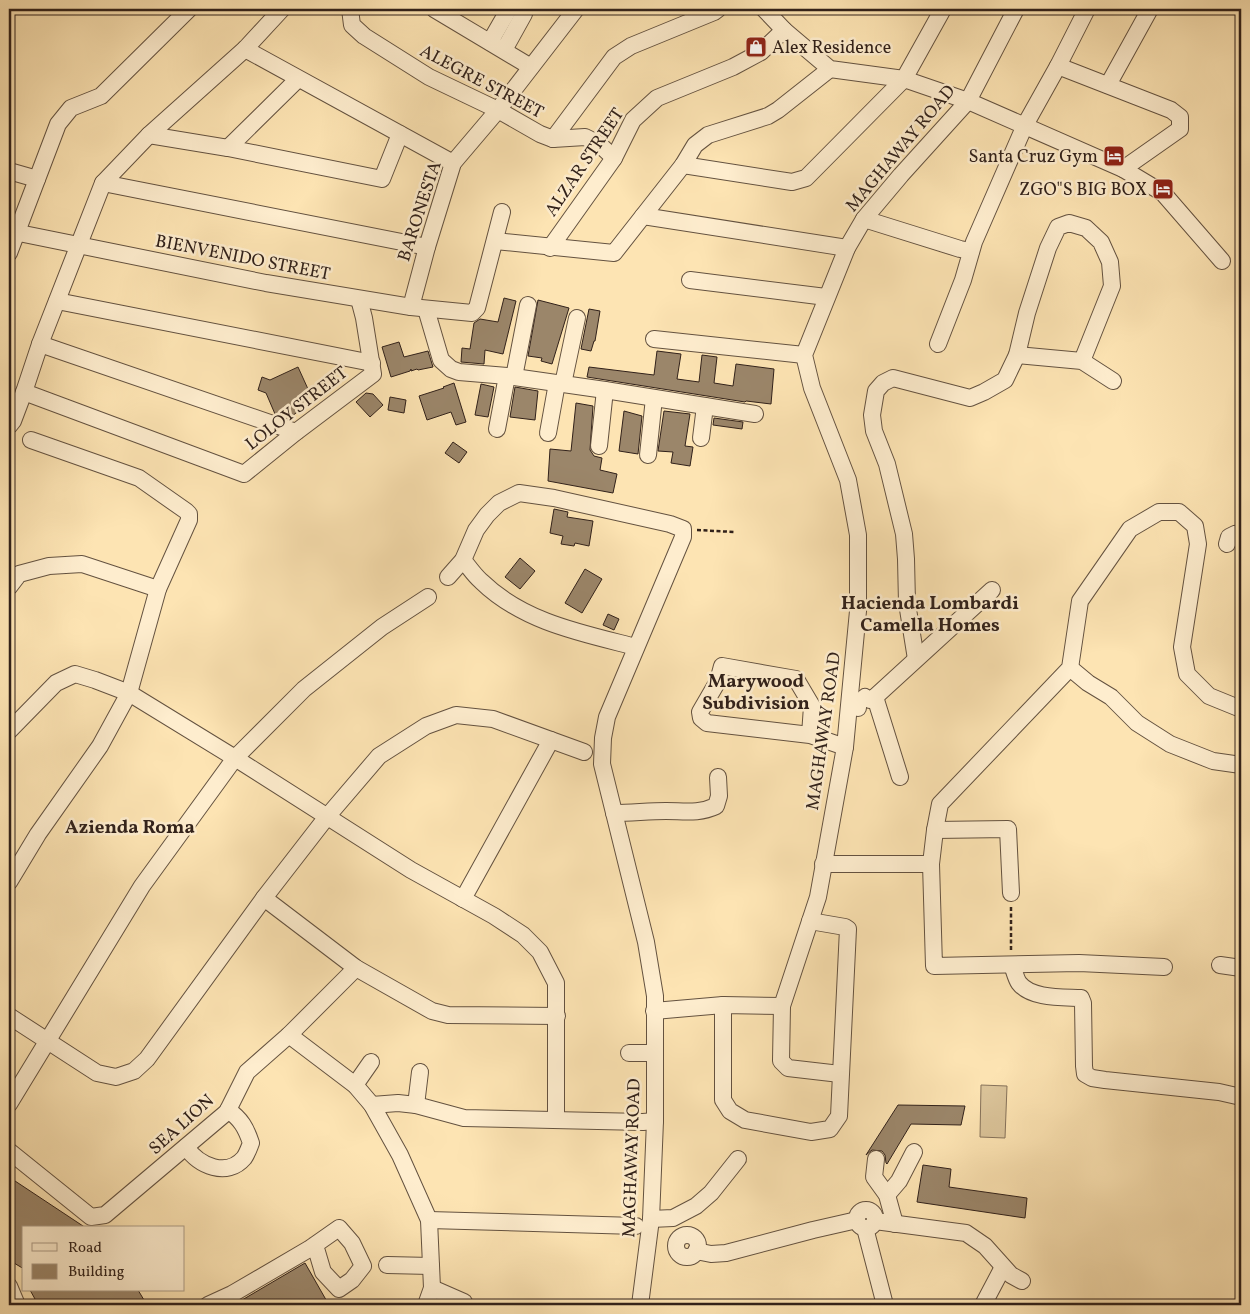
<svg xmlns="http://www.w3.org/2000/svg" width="1250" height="1314" font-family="Vollkorn,serif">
  <rect width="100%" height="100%" fill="#fde4b3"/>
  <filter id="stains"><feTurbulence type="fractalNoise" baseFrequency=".004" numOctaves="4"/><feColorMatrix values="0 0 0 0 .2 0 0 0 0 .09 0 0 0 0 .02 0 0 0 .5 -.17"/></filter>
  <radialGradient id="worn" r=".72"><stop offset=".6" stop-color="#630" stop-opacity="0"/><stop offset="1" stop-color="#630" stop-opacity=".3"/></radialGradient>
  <path fill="#dac399" stroke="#86725a" d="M981 1085 1007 1086 1005 1138 980 1137Z"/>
  <g fill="#9b866a" stroke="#31211a">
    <path d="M504 298 516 301 503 354 485 350 484 364 461 362 462 348 470 349 474 323 480 319 498 322Z"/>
    <path d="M538 300 569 308 552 364 541 361 542 358 528 356Z"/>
    <path d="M589 309 600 311 595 341H594L591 351 581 349Z"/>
    <path d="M399 342 404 357 428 351 433 367 418 370 417 369 411 371V369L410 371 391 377 382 347Z"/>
    <path d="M657 351 681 354 677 379 699 382 702 355 717 357 714 383 733 386 736 364 774 369 771 404 746 401 745 402 587 377 589 367 654 375Z"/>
    <path d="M298 367 308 389 300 410 288 419 275 414 266 393 258 390 262 377 270 380Z"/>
    <path d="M454 383 466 422 456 425 451 412 427 420 419 396 444 388 443 387Z"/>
    <path d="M481 384 494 387 488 417 475 415Z"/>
    <path d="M515 387 538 391 535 420 510 417Z"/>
    <path d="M366 393 373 394 383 405 370 417 356 402Z"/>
    <path d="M390 397 406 400 404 413 388 410Z"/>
    <path d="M576 403 593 406 590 450 594 456 602 458 600 470 617 474 613 493 548 481 550 449 571 451Z"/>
    <path d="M624 411 642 416 638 454 619 451Z"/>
    <path d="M664 411 690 414 685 446 693 447 690 466 671 463 673 452 658 451Z"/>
    <path d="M714 418 743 422 742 429 713 425Z"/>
    <path d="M453 442 467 452 459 463 445 453Z"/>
    <path d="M554 509 568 512 567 517 593 521 589 546 575 543 574 546 561 544 563 536 550 533Z"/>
    <path d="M520 558 535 571 520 589 505 577Z"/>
    <path d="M585 569 602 579 582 613 565 603Z"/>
    <path d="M608 614 619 619 614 630 603 625Z"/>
    <path d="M898 1105 965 1106 961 1125 911 1124 887 1164 886 1163 885 1155 882 1151 872 1150 866 1155Z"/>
    <path d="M923 1165 951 1169 949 1187 1027 1198 1025 1218 917 1202Z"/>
    <path d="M9 1177 86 1228H24V1269L9 1260Z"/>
    <path d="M305 1263 329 1305H231L237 1303Z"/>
    <path d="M30 1290H138L147 1305H36L35 1299Z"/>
  </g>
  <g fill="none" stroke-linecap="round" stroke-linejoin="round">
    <g stroke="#645240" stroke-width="18">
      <g id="minor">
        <path d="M350 9 352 25 364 36 429 77 498 110 540 134 553 139 585 137 599 144 614 158"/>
        <path d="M434 9 531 67"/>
        <path d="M764 9 784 30 830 69 904 79 968 101 1123 169 1180 129V117L1171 110 1058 66"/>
        <path d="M490 42 509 9"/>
        <path d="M245 49 453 163"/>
        <path d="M504 50 524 14"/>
        <path d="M1108 85 1150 9"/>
        <path d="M149 135 228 148 382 179 400 134"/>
        <path d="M553 139 614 57 631 46 714 12 718 9"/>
        <path d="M228 148 298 79"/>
        <path d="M683 165 792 182 806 178 904 79 943 9"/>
        <path d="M1123 169 1163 193 1222 261"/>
        <path d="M9 171 37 179"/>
        <path d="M103 183 427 247"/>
        <path d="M643 216 847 248"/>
        <path d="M864 219 960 249 971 251"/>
        <path d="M9 231 266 283 411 307 472 313 477 308 502 212"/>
        <path d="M495 241 614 253 683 165 695 145 708 135 768 116 778 110 830 69"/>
        <path d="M550 248 614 158 633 120 657 98 733 67 761 52 784 30"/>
        <path d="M9 253 58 124 71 108 101 96 189 9"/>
        <path d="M690 280 826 297"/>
        <path d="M57 301 372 363"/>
        <path d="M411 307 427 247 453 163 498 110 576 9"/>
        <path d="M426 309 441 360 451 369 459 372 507 376 605 390 755 414"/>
        <path d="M654 339 804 355"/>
        <path d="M40 344 296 432"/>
        <path d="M938 344 963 280 974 242 1025 125 1058 66 1087 9"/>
        <path d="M1017 355 1082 361 1113 381"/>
        <path d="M514 377 528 305"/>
        <path d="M563 384 577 318"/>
        <path d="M24 392 244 474 296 432 373 374 364 318 359 299"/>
        <path d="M9 426 13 421 24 392 40 344 103 183 149 135 245 49 282 9"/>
        <path d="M497 429 507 376"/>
        <path d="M548 433 557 383"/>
        <path d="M701 438 705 406"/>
        <path d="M599 446 605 390"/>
        <path d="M648 455 654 398"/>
        <path d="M1227 544 1229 537 1235 534 1241 540"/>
        <path d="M463 560C469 567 474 575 481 581 523 622 581 633 636 647"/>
        <path d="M448 577 463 560 476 530 487 515 499 503 519 493 554 498 670 524 683 529V537L607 717 603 738 602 764 646 942 655 996V1121L651 1219 640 1305"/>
        <path d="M9 587 19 574 49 566 82 564 158 589"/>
        <path d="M916 659 907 603 906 559 904 534 887 464 874 431 872 415 876 391 883 383 893 378 970 398 984 392 1005 380 1017 355 1027 313 1048 248 1058 227 1069 223 1086 228 1101 242 1110 262 1112 286 1082 361"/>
        <path d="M1070 668 1088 683 1111 697 1137 723 1170 744 1213 761 1241 765"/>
        <path d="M875 697 900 777"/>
        <path d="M858 708V703L865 697 870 700 875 697 992 590"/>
        <path d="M9 731 56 683 75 674 95 680 129 693 235 758 411 870 494 916 523 935 540 952 556 983V1120"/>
        <path d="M810 735 812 706 796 679 722 666 718 681 700 712 701 718 707 723 810 735 845 747"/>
        <path d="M614 813C631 813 649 811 666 811 684 811 699 814 716 806L719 796 718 777"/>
        <path d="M935 830 1008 829 1011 893"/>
        <path d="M823 864H931"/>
        <path d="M9 882 38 834 100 746 129 693 158 589 189 520V514L186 511 139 478 31 440"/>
        <path d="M264 898 356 968 432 1011 448 1015 557 1016"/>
        <path d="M463 899 551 740"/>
        <path d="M1012 965C1014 970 1016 979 1019 983 1031 999 1063 997 1081 998L1083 1003 1084 1066 1085 1074 1092 1078 1105 1080 1219 1092 1241 1097"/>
        <path d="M1220 965 1241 968"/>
        <path d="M1164 967 1079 963 934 966 931 864 935 830 940 804 1070 668 1080 601 1130 529 1159 512H1179L1195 526 1198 544 1182 647 1187 674 1209 696 1241 709"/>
        <path d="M723 1005V1100L730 1111 745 1120 811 1132 830 1129 839 1116 848 929 845 927 810 921"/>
        <path d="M654 1011 723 1005 782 1006"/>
        <path d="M9 1016 97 1073 116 1077 134 1071 147 1059 264 898 326 818 379 756 426 726 456 715 493 719 584 752"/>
        <path d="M289 1035 355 1085 372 1105 400 1155 429 1220 432 1288 426 1305"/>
        <path d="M629 1053H655"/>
        <path d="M840 1074 788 1068 781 1061 782 1006 818 897 845 747 858 611V535L848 480 812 388 804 355 847 248 864 219 901 175 968 101 1016 9"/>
        <path d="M355 1085 371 1062"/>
        <path d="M9 1104 142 886 235 758 304 689 382 627 428 597"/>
        <path d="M372 1105 398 1103 416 1105 464 1118 643 1122 655 1121"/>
        <path d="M416 1105 420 1072"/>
        <path d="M186 1147C199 1166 227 1178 244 1158 247 1154 249 1148 251 1143 246 1128 241 1119 228 1110"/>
        <path d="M9 1151 91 1217 105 1215 227 1112 247 1072 289 1035 356 968"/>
        <path d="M876 1159 874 1177 887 1195 895 1224"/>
        <path d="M887 1195 899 1181 914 1152"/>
        <circle cx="866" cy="1219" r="9"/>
        <path d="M651 1219 673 1218 696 1206 711 1193 738 1159"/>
        <path d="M429 1220 636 1226"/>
        <path d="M875 1221 966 1233 985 1246 1011 1275 1022 1281"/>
        <path d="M865 1228 885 1305"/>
        <circle cx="687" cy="1246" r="11"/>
        <path d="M696 1251 711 1254 726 1253 813 1230 857 1220"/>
        <path d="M387 1265 431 1266"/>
        <path d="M9 1286 17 1305"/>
        <path d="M432 1288 464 1302"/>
        <path d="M208 1305 232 1294 309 1249 339 1228 352 1243 363 1266 352 1280 339 1289 323 1272 315 1245"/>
        <path d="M983 1305 1003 1267"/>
      </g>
    </g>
    <g stroke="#31211a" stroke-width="2.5" stroke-dasharray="4 2.5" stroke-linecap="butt">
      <path d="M697 530 734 532"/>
      <path d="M1011 907V951"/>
    </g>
    <use href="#minor" stroke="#feedce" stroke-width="16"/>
  </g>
  <defs>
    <g id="shop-square" transform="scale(1.125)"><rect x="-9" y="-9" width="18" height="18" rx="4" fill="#8f2418" stroke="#feedce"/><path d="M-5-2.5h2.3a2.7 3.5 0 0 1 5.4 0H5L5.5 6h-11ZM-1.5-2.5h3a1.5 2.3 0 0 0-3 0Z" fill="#fff"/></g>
    <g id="hotel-square" transform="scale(1.125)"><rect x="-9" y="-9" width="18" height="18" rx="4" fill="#8f2418" stroke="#feedce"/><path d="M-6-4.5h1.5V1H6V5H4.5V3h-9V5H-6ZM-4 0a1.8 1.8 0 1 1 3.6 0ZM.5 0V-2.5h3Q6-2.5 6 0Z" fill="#fff"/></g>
  </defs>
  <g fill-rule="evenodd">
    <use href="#shop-square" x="756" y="47"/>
    <use href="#hotel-square" x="1114" y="156"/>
    <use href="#hotel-square" x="1163" y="189"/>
  </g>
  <g text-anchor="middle" stroke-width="5" stroke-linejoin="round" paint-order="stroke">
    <g font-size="18" fill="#31211a" stroke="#feedce" text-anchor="end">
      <text x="772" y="53" text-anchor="start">Alex Residence</text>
      <text x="1098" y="162">Santa Cruz Gym</text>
      <text x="1147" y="195">ZGO"S BIG BOX</text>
    </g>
    <g font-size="18" fill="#31211a" stroke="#feedce">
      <text transform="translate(482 81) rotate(28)" y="6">ALEGRE STREET</text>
      <text transform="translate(900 148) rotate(-50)" y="6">MAGHAWAY ROAD</text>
      <text transform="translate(584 162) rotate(-56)" y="6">ALZAR STREET</text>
      <text transform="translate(419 211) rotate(-72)" y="6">BARONESTA</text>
      <text transform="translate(243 257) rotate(11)" y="6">BIENVENIDO STREET</text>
      <text transform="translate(296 408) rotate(-38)" y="6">LOLOY STREET</text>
      <text transform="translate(823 731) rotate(-82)" y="6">MAGHAWAY ROAD</text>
      <text transform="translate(181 1124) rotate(-42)" y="6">SEA LION</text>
      <text transform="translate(631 1158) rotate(-88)" y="6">MAGHAWAY ROAD</text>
    </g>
    <g font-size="19" font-weight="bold" fill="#31211a" stroke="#feedce">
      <text x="930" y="609">Hacienda Lombardi<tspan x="930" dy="22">Camella Homes</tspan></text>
      <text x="756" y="687">Marywood<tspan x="756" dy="22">Subdivision</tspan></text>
      <text x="130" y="833">Azienda Roma</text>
    </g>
  </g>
  <rect width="1250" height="1314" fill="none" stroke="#fde4b3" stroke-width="30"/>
  <rect x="10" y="10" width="1230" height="1294" fill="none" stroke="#31211a" stroke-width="2.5"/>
  <rect x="15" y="15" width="1220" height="1284" fill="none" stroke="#31211a"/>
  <rect x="22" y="1226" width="162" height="65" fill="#feedce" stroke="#ac9b86"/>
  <rect x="32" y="1243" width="25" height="8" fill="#feedce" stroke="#ac9b86"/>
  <text x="68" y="1252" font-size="15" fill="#31211a">Road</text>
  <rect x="32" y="1264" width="25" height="15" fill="#9b866a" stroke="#ac9b86"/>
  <text x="68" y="1276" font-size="15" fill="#31211a">Building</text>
  <rect width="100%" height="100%" filter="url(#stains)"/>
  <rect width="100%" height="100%" fill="url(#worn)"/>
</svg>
